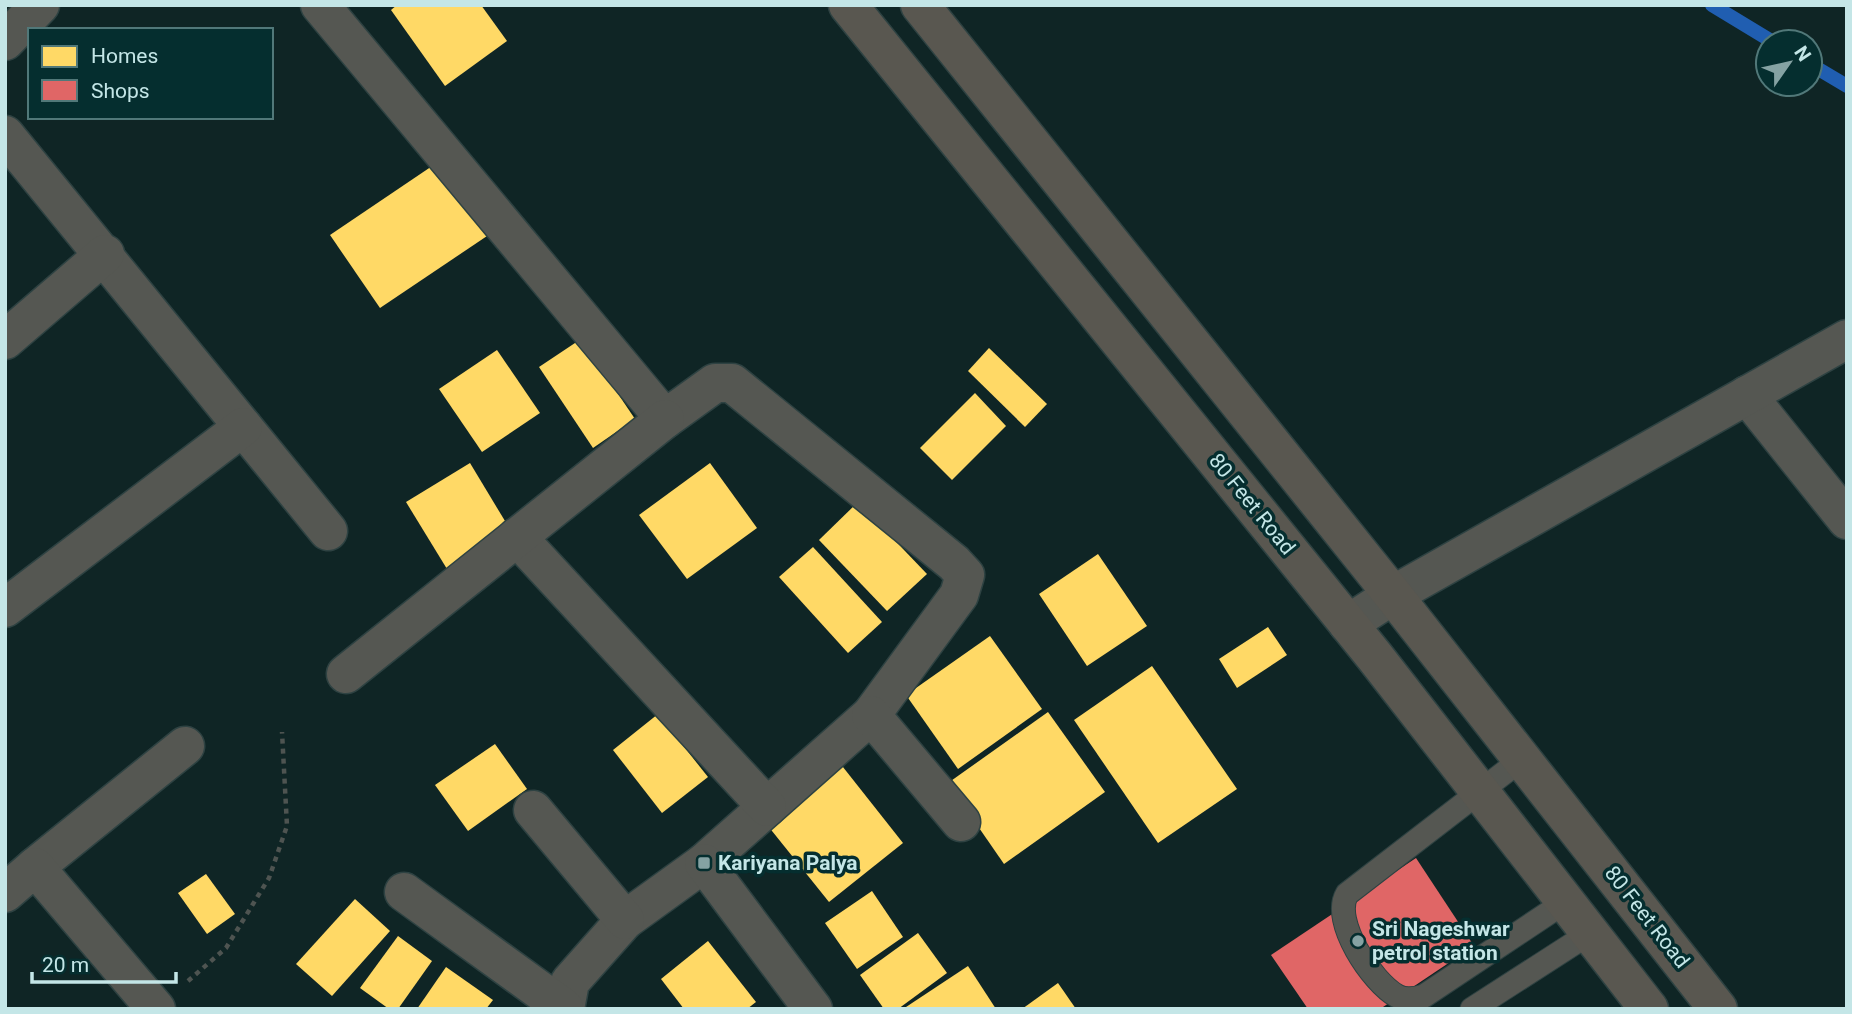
<svg xmlns="http://www.w3.org/2000/svg" width="1852" height="1014" font-family="Roboto,sans-serif">
  <rect width="100%" height="100%" fill="#0f2525"/>
  <g fill="#ffd966">
    <path d="M397 5H481L507 41 445 86 391 10Z"/>
    <path d="M444 158 493 232 380 308 330 235Z"/>
    <path d="M581 339 635 419 593 448 539 367Z"/>
    <path d="M989 348 1047 404 1025 427 968 371Z"/>
    <path d="M497 350 540 413 482 452 439 389Z"/>
    <path d="M975 393 1006 426 952 480 920 448Z"/>
    <path d="M470 463 511 531 447 569 406 502Z"/>
    <path d="M710 463 757 528 687 579 639 515Z"/>
    <path d="M858 502 927 574 887 611 819 540Z"/>
    <path d="M813 547 882 622 848 653 779 577Z"/>
    <path d="M1098 554 1147 626 1087 666 1039 594Z"/>
    <path d="M1268 627 1287 655 1237 688 1219 659Z"/>
    <path d="M990 636 1042 709 958 769 906 695Z"/>
    <path d="M1152 666 1237 789 1158 843 1074 720Z"/>
    <path d="M1048 712 1105 792 1004 864 948 783Z"/>
    <path d="M658 714 708 777 662 813 613 750Z"/>
    <path d="M495 744 527 789 468 831 435 785Z"/>
    <path d="M839 762 903 843 829 902 764 821Z"/>
    <path d="M206 874 235 914 207 934 178 893Z"/>
    <path d="M872 891 903 937 857 969 825 923Z"/>
    <path d="M355 899 390 931 332 996 296 964Z"/>
    <path d="M918 933 947 973 898 1009H884L860 975Z"/>
    <path d="M398 936 432 961 398 1009H389L360 988Z"/>
    <path d="M708 941 756 1002 747 1009H684L661 979Z"/>
    <path d="M968 966 996 1009H903Z"/>
    <path d="M446 967 493 1000 486 1009H417Z"/>
    <path d="M1058 983 1076 1009H1022Z"/>
  </g>
  <path fill="#e06666" d="M1416 858 1474 946 1380 1009H1308L1271 955Z"/>
  <g fill="none" stroke-linecap="round" stroke-linejoin="round">
    <g stroke="#205eb1" stroke-width="14">
      <path d="M1712 5 1773 42"/>
      <path d="M1810 64 1847 86"/>
    </g>
    <g stroke="#2e4242" stroke-width="25">
      <g id="service">
        <path d="M1522 759 1347 894C1331 921 1372 982 1397 996 1406 1001 1415 999 1424 996L1565 902"/>
        <path d="M1472 1009 1590 933"/>
      </g>
    </g>
    <g stroke="#2e4242" stroke-width="41">
      <g id="minor">
        <path d="M320 5 665 419 715 383H732L954 563 965 575 959 595 871 715 704 863 625 920 570 982 565 1009"/>
        <path d="M5 41 40 5"/>
        <path d="M5 135 328 531"/>
        <path d="M5 340 105 254"/>
        <path d="M1747 395 1847 520"/>
        <path d="M517 537 767 807"/>
        <path d="M5 608 243 427"/>
        <path d="M1348 624 1393 595 1847 339"/>
        <path d="M346 674 665 419"/>
        <path d="M871 715 961 822"/>
        <path d="M533 810 625 920"/>
        <path d="M704 863 813 1009"/>
        <path d="M35 867 185 746"/>
        <path d="M404 892 564 1008"/>
        <path d="M5 893 35 867 156 1009"/>
      </g>
    </g>
    <g stroke="#2e4242" stroke-width="41">
      <g id="secondary">
        <path d="M848 5 1375 657 1649 1009"/>
        <path d="M920 5 1393 595 1718 1009"/>
      </g>
    </g>
    <path stroke="#4e5451" stroke-width="4.5" stroke-dasharray="5 5" stroke-linecap="butt" d="M188 981 226 948 269 878 287 826 282 732"/>
    <use href="#service" stroke="#555752" stroke-width="23"/>
    <use href="#minor" stroke="#555752" stroke-width="38"/>
    <use href="#secondary" stroke="#595750" stroke-width="38"/>
  </g>
  <g fill="#85a2a3" stroke="#052e2f" stroke-width="2.5">
    <rect x="697" y="856" width="14" height="14" rx="3.5"/>
    <circle cx="1358" cy="941" r="7"/>
  </g>
  <g text-anchor="middle" stroke-width="7" stroke-linejoin="round" paint-order="stroke">
    <g font-size="21" fill="#c4e6e7" stroke="#052e2f">
      <text transform="translate(1252 504) rotate(51)" y="7">80 Feet Road</text>
      <text transform="translate(1647 917) rotate(52)" y="7">80 Feet Road</text>
    </g>
    <g font-size="21" font-weight="bold" fill="#c4e6e7" stroke="#052e2f" text-anchor="start">
      <text x="718" y="870">Kariyana Palya</text>
      <text x="1372" y="936">Sri Nageshwar<tspan x="1372" dy="24">petrol station</tspan></text>
    </g>
  </g>
  <rect width="1852" height="1014" fill="none" stroke="#c4e6e7" stroke-width="14"/>
  <rect x="28" y="28" width="245" height="91" fill="#052e2f" stroke="#517879" stroke-width="2"/>
  <rect x="42" y="46" width="35" height="21" fill="#ffd966" stroke="#517879" stroke-width="2"/>
  <text x="91" y="63" font-size="21" fill="#c4e6e7">Homes</text>
  <rect x="42" y="80" width="35" height="21" fill="#e06666" stroke="#517879" stroke-width="2"/>
  <text x="91" y="98" font-size="21" fill="#c4e6e7">Shops</text>
  <g transform="translate(1789 63) rotate(56)"><circle r="33" fill="#052e2f" stroke="#517879" stroke-width="2"/>
  <path d="M0-5L12 26L0 18L-12 26Z" fill="#85a2a3"/>
  <text y="-10" font-size="19" font-weight="bold" text-anchor="middle" fill="#c4e6e7">N</text>
  </g>
  <path d="M32 972v10h144v-10" fill="none" stroke="#c4e6e7" stroke-width="3.5"/>
  <text x="42" y="972" font-size="21" fill="#c4e6e7" stroke="#052e2f" stroke-width="5" paint-order="stroke">20 m</text>
</svg>
